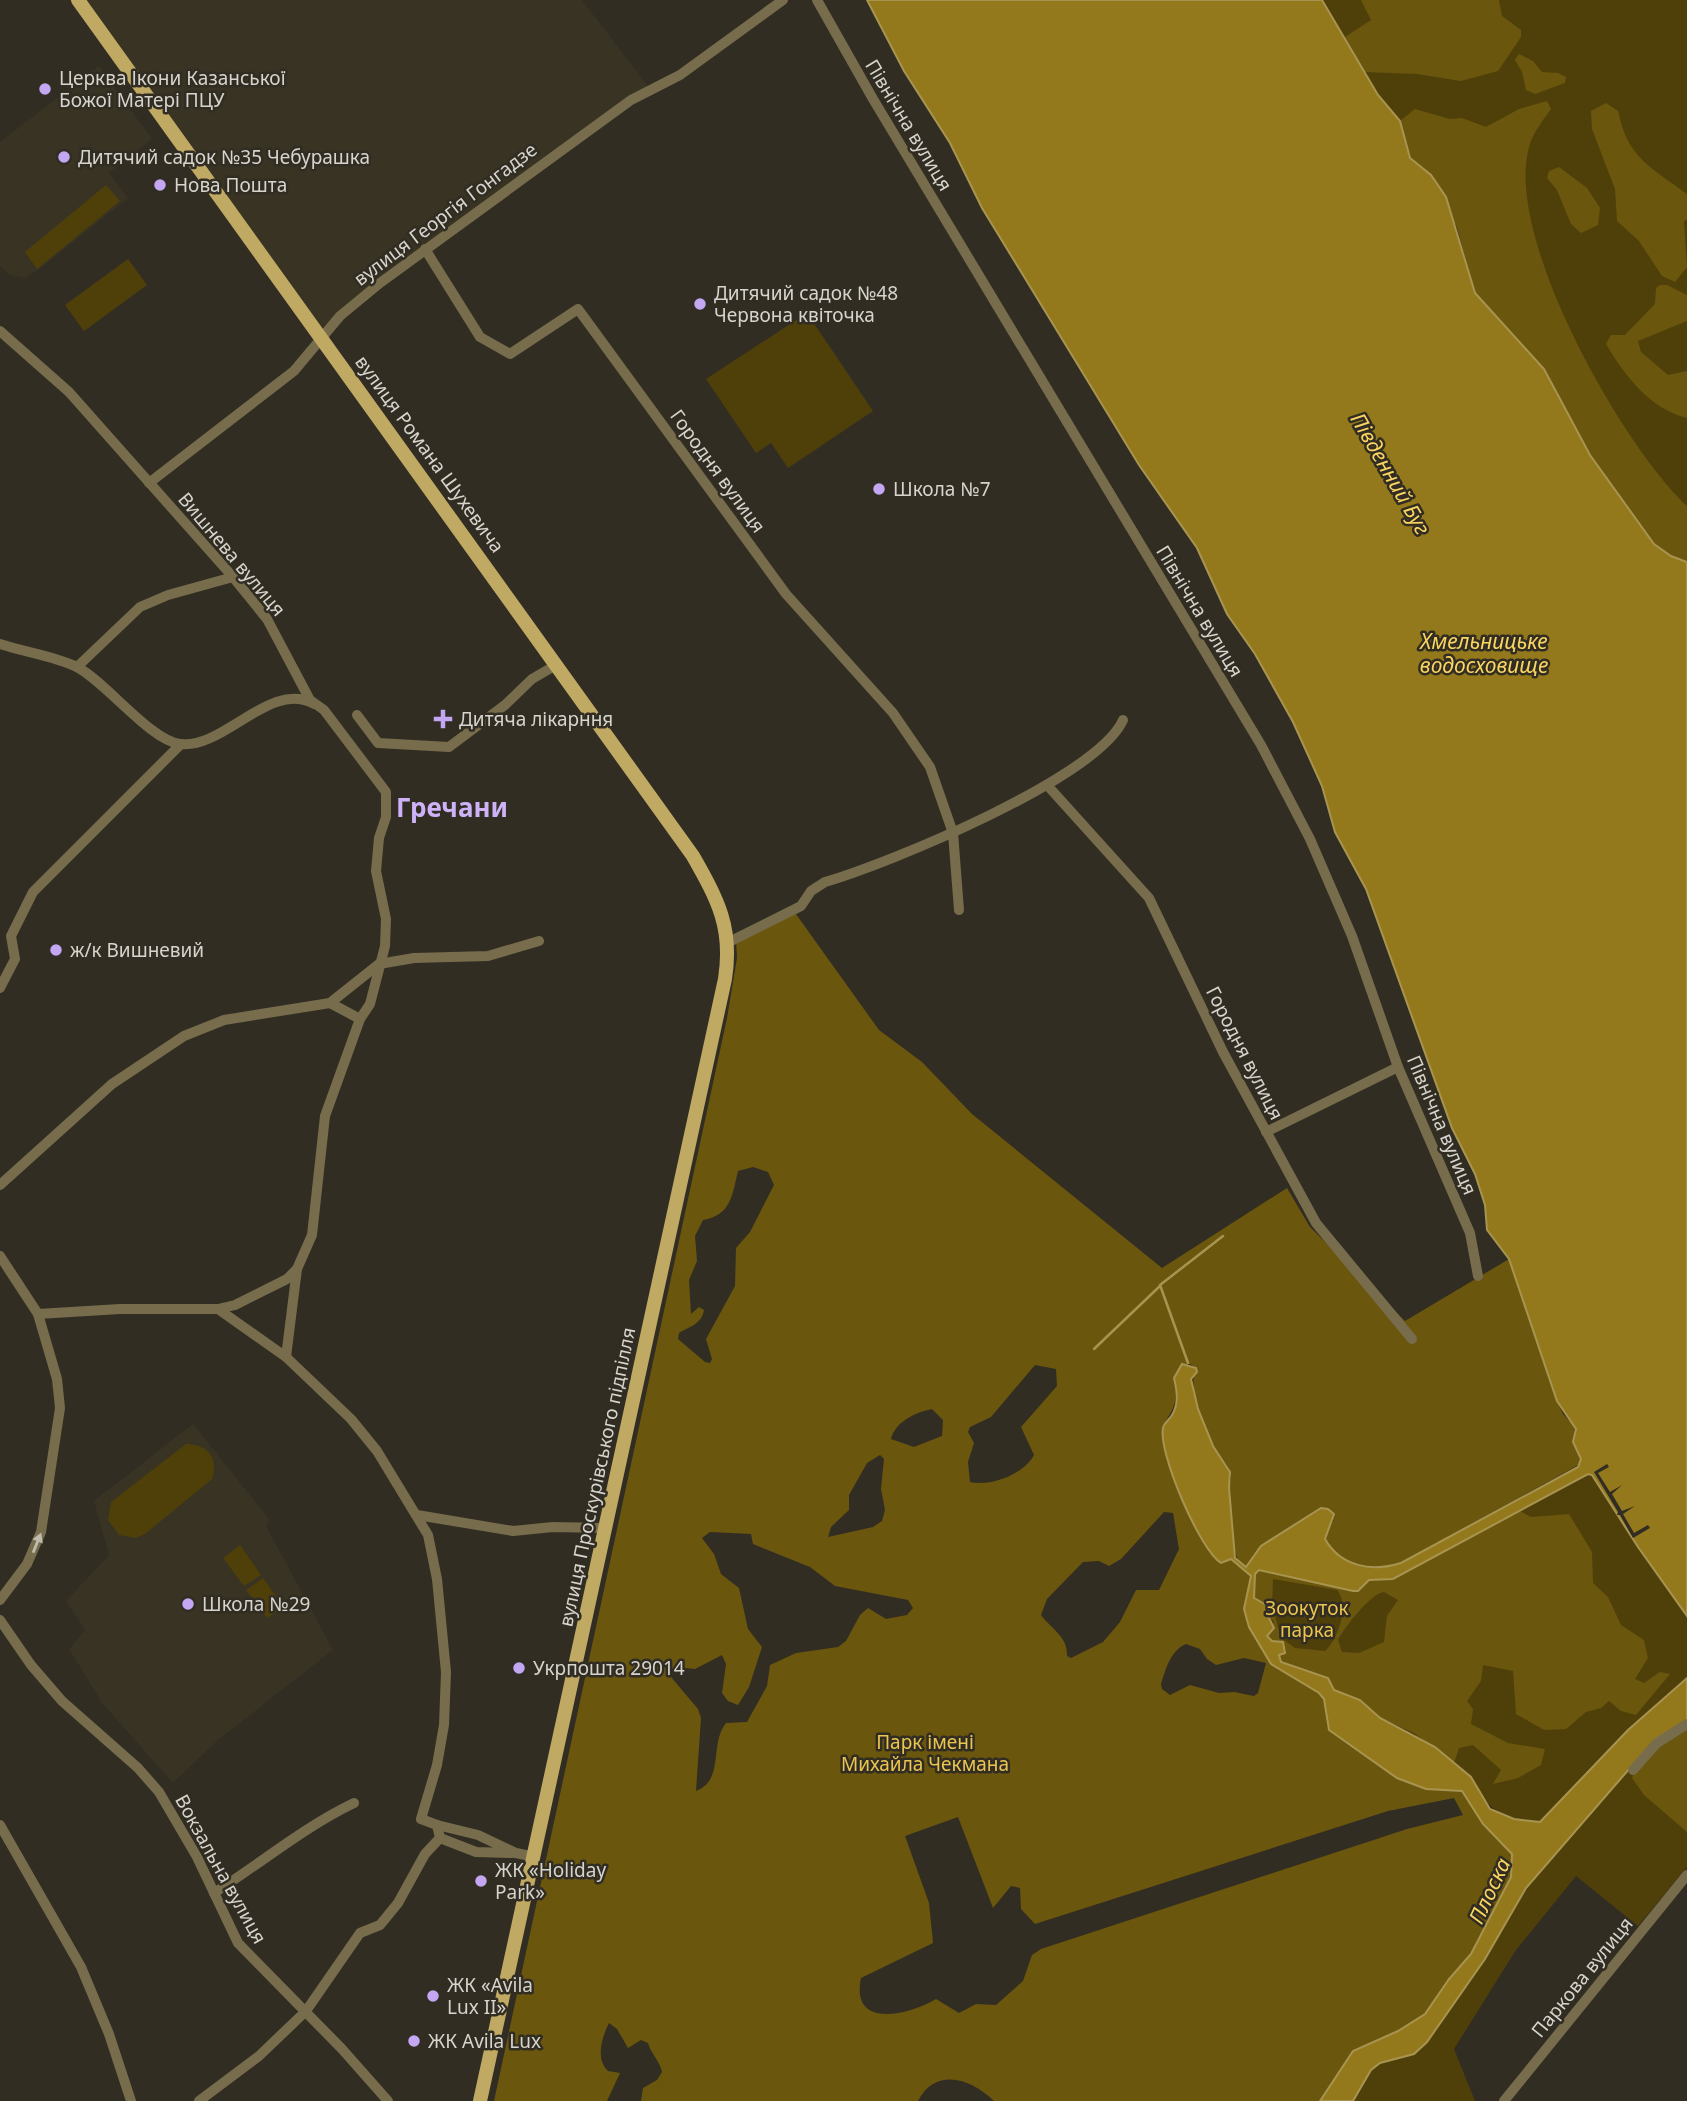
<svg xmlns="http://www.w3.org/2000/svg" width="1687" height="2101" font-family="'Noto Sans',sans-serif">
  <rect width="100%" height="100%" fill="#312d23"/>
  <g fill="#383322">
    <path d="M83 0H582L648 86 628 96 422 246 377 279 323 329Z"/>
    <path d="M99 66 152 139 109 173 128 198 38 270 25 278 10 275 0 266V142Z"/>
    <path d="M193 1424 269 1519 266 1526 333 1650 218 1740 173 1783 102 1703 69 1649 85 1630 66 1601 109 1555 94 1501Z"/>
  </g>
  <g fill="#4f400a">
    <path d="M1323 0H1687V562L1399 121 1378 95Z"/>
    <path d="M106 185 120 201 37 269 25 252Z"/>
    <path d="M128 259 147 285 84 331 65 305Z"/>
    <path d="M807 313 873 411 788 468 771 443 756 453 706 379Z"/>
    <path d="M186 1444C208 1444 219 1459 212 1479L145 1534 136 1538 119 1535 108 1520 111 1502Z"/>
    <path d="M1588 1474H1592L1638 1547 1687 1616V1678L1628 1730 1540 1822C1500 1819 1489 1811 1471 1777L1277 1641 1255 1574 1336 1586 1518 1510Z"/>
    <path d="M240 1545 261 1575 244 1586 223 1558Z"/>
    <path d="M263 1578 284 1607 267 1618 246 1590Z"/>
    <path d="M1687 1722V1867L1638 1926 1576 1876 1516 1950 1454 2049 1475 2101H1353L1371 2070 1380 2063 1414 2054 1485 1959 1526 1888 1643 1753Z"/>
  </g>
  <g fill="#6b560e" fill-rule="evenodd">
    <path d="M1361 0H1499L1502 16 1521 30V37L1498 71 1461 81 1417 74 1364 72 1345 37 1371 20Z"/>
    <path d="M1519 54 1533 61 1542 72 1558 73 1566 77 1565 83 1535 94 1526 90 1522 72 1515 60Z"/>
    <path d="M1547 101 1551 109C1544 119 1535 130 1531 141 1498 229 1623 447 1687 506V562L1671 556 1654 544 1590 455 1544 369 1475 293 1457 228 1431 175 1410 158 1400 121 1415 109 1450 119 1462 118 1486 127 1519 109Z"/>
    <path d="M1606 103 1618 111C1628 159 1651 167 1687 194V220L1684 221 1687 267 1675 282 1662 276 1639 241 1617 221 1615 189 1592 129 1591 111Z"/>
    <path d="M1559 167 1587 188 1600 208 1598 225 1581 233 1571 224 1557 190 1547 178 1549 171Z"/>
    <path d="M1660 285H1667L1687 295V321L1638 341 1641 352 1668 375 1687 371V418C1650 409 1625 376 1606 344L1611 335H1625L1655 304 1656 288Z"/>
    <path d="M793 910 879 1030 922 1062 972 1114 1162 1268 1287 1188 1310 1227 1405 1321 1509 1259 1557 1401 1563 1414 1575 1427 1573 1442 1581 1453 1580 1464 1401 1563C1372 1572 1341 1567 1325 1539L1327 1527 1334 1520 1254 1554 1249 1565 1242 1566C1232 1558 1227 1502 1229 1488 1229 1481 1231 1483 1231 1477 1230 1463 1217 1456 1212 1445 1203 1424 1187 1389 1196 1368L1188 1363 1174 1378C1182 1413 1162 1415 1163 1434 1164 1479 1202 1524 1225 1562L1231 1559 1251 1576 1252 1581 1244 1609 1249 1627 1271 1664 1318 1693 1324 1699 1329 1730 1397 1778 1426 1789 1462 1791 1483 1824 1512 1854 1511 1877 1471 1954 1449 1979 1425 2014 1398 2031 1353 2051 1320 2101H994C971 2078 935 2067 918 2101H641L643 2088 657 2080 662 2072C660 2061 651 2054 648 2043L641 2040 628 2048 617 2029 609 2023C602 2037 595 2059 608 2071L620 2073 607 2101H494L727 1018 737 958 736 939ZM753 1167 768 1172 774 1185 750 1232 736 1248 735 1286 706 1339 712 1359 710 1363 705 1362 678 1339 679 1333C689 1327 702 1324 704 1310L699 1307 691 1314 689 1280 697 1261 695 1236 703 1220C731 1215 732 1196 738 1171ZM1035 1365 1056 1369 1057 1386 1021 1427 1034 1455C1024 1474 991 1487 970 1482L968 1462 974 1443 968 1432 970 1427 991 1417ZM932 1409 943 1420 942 1436 914 1447 891 1439C895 1422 916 1412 932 1409ZM880 1455 884 1459 881 1489 885 1510 882 1521 873 1527 828 1537 831 1527 849 1510V1495L867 1463ZM1164 1512 1173 1513 1179 1549 1159 1590H1136L1120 1622 1103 1642 1071 1658 1067 1656C1068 1636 1050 1628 1041 1615L1047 1599 1083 1562 1099 1561 1109 1566 1121 1559ZM710 1532 751 1534 753 1544 810 1567 835 1586 908 1600 913 1608 907 1615 886 1619 868 1608 860 1615 846 1641 838 1647 796 1653 770 1665 767 1686 747 1722 726 1723C709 1744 725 1780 696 1791L701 1718 698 1709 671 1677 675 1667 695 1669 722 1655 726 1664 722 1693 728 1701 738 1705 749 1687 762 1647 748 1629 739 1588 721 1574 714 1554 702 1538ZM1186 1644 1200 1649 1207 1659 1216 1665 1244 1658 1266 1663 1258 1693 1254 1696 1234 1692 1219 1693 1190 1685 1170 1695 1162 1689 1161 1684C1166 1669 1170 1651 1186 1644ZM1454 1798 1463 1815 1407 1829 1041 1949 1032 1955 1023 1981 996 2005 976 2004 959 2013 936 1999C911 2014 850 2031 861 1978L933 1943 929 1903 905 1836 958 1817 993 1908 1011 1886 1020 1888 1021 1909 1035 1924 1388 1811Z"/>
    <path d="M1518 1510 1531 1517 1569 1514 1592 1552 1593 1583 1608 1597 1621 1625 1644 1640 1648 1658 1635 1679 1644 1683 1660 1672 1670 1674 1636 1715 1621 1711 1609 1701 1601 1708 1586 1712 1566 1729 1544 1730 1516 1714 1513 1671 1483 1665 1481 1681 1467 1701 1473 1709 1471 1724 1508 1743 1545 1749 1541 1765 1518 1778 1493 1784 1501 1770 1473 1745 1459 1748 1454 1763 1414 1733 1380 1718 1360 1700 1334 1690 1309 1671 1281 1662 1266 1636 1274 1622 1265 1612 1269 1606 1253 1598 1255 1574 1259 1570 1353 1591 1369 1580 1393 1579ZM1273 1579 1337 1590C1350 1605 1338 1640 1325 1651L1295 1648 1281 1638 1272 1605ZM1384 1592 1398 1600 1387 1616 1384 1642 1359 1653 1342 1652 1338 1640C1344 1628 1371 1593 1384 1592Z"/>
    <path d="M1687 1728V1832L1644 1795 1632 1778C1639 1755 1668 1740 1687 1728Z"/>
  </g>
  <path fill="#94791c" stroke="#a89451" stroke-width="2" d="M867 0H1322L1378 95 1400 121 1410 158 1431 175 1446 197 1475 293 1544 369 1590 455 1654 544 1671 556 1687 562V1616L1638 1547 1592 1475 1588 1474 1393 1579 1369 1580 1358 1591H1353L1259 1570 1255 1574 1254 1598 1270 1607 1266 1612 1274 1628 1267 1636 1272 1641 1283 1642 1285 1653 1279 1655 1281 1662 1328 1678 1334 1690 1360 1700 1380 1718 1435 1747 1471 1777 1490 1809 1514 1819 1540 1822 1628 1730 1687 1678V1722L1643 1753 1526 1888 1485 1959 1427 2042 1414 2054 1380 2063 1371 2070 1353 2101H1320L1353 2051 1398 2031 1425 2014 1449 1979 1471 1954 1511 1877 1512 1854 1483 1824 1462 1791 1426 1789 1397 1778 1329 1730 1324 1699 1319 1693 1271 1664 1249 1627 1244 1609 1251 1576 1231 1559 1221 1563C1200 1550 1158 1453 1163 1428 1164 1423 1169 1420 1172 1415 1179 1403 1177 1391 1174 1378L1182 1364 1196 1368 1197 1372 1191 1379 1198 1409 1213 1446 1230 1472 1229 1488 1235 1558 1246 1567 1261 1546 1321 1508 1328 1509 1334 1514 1325 1539C1341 1567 1372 1572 1401 1563L1578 1467 1581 1459 1573 1442 1576 1429 1557 1401 1509 1259 1487 1230 1485 1205 1475 1174 1452 1128 1366 889 1335 832 1322 786 1293 722 1255 654 1227 614 1197 548 1139 465 982 208 950 143 904 71Z"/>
  <path fill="#312d23" d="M1607 1464 1609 1467 1598 1473 1610 1492 1622 1485 1612 1494 1622 1511 1635 1506 1623 1514 1634 1533 1648 1525 1650 1528 1633 1538 1620 1515H1617L1618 1512 1594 1472Z"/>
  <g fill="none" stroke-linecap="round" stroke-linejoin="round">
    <g stroke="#a89451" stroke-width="2.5">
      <path d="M1094 1349 1160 1286"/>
      <path d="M1188 1363 1160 1285 1223 1236"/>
    </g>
    <g stroke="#776c4b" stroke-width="10">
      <path d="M817 0 873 99 1261 745 1310 839 1352 936 1398 1067 1470 1233 1478 1276"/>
      <path d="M425 249 480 337 510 354 578 309 786 594 893 713 930 767 953 833 959 910"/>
      <path d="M0 331 69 392 233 577 267 619 310 700 324 710 386 792V817L379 838 376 871 386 919 385 946 370 1004 360 1019 325 1116 312 1235 297 1269 286 1357"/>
      <path d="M149 483 294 371 340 316 380 283 631 100 680 75 783 0"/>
      <path d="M0 644C24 652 55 656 77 667 107 683 150 740 180 744 223 750 271 679 314 704"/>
      <path d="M77 667 140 607 168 595 233 577"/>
      <path d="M357 715 378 743 449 747 505 705 532 679 556 665"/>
      <path d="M1047 785 1149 898 1223 1052 1316 1223 1412 1339"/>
      <path d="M729 942 801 906 811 891 825 882C890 863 1097 778 1123 720"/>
      <path d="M0 988 15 959 11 936 33 892 181 744"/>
      <path d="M330 1003 360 1019"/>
      <path d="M1266 1132 1398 1067"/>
      <path d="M0 1185 112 1084 184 1036 224 1020 330 1003 379 964 414 958 488 956 539 941"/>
      <path d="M0 1256 38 1314 57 1379 60 1408 41 1532 27 1564 0 1600"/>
      <path d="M38 1314 120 1309H218L235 1305 287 1279 297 1269"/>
      <path d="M417 1515 513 1531 553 1527 606 1528"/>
      <path d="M0 1620 31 1665 62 1701 138 1768 159 1792 197 1857 238 1943 342 2049 388 2101"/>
      <path d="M1633 1770 1657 1743 1687 1724"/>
      <path d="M0 1825 81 1967 109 2034 131 2101"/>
      <path d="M437 1825 478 1835 516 1853 535 1857"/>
      <path d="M440 1838 476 1852 512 1853"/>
      <path d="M214 1893C261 1863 304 1827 354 1803"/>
      <path d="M199 2101 259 2056 306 2011 360 1933 380 1925 398 1903 425 1854 440 1838 437 1825 421 1819 437 1765 444 1725 446 1672 437 1579 428 1535 377 1451 351 1419 286 1357 218 1309"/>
      <path d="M1504 2101 1687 1875"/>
    </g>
    <path stroke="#c0a963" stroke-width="14" d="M78 0 693 856C718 900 733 928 725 979L480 2101"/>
  </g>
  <defs><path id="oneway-solid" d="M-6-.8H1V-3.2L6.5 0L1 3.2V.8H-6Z" transform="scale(1.75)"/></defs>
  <use fill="#bebaac" href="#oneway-solid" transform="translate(37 1543) rotate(-68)"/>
  <g fill="#c3a7f2" stroke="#312d23" stroke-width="2.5">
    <circle cx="45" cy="89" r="7"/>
    <circle cx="64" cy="157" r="7"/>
    <circle cx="160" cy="185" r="7"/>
    <circle cx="700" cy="304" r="7"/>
    <circle cx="879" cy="489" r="7"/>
    <path d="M439.5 708.5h7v7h7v7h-7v7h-7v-7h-7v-7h7z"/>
    <circle cx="56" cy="950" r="7"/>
    <circle cx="188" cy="1604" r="7"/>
    <circle cx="519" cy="1668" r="7"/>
    <circle cx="481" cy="1881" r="7"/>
    <circle cx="433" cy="1996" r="7"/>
    <circle cx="414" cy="2041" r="7"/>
  </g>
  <g text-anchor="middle" stroke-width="5" stroke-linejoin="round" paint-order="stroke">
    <g font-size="19" fill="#d6d4cd" stroke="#312d23" text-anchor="start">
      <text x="59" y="85">Церква Ікони Казанської<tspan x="59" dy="22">Божої Матері ПЦУ</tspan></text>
      <text x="78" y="164">Дитячий садок №35 Чебурашка</text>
      <text x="174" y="192">Нова Пошта</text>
      <text x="714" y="300">Дитячий садок №48<tspan x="714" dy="22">Червона квіточка</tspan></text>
      <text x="893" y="496">Школа №7</text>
      <text x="459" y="726">Дитяча лікарння</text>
      <text x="70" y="957">ж/к Вишневий</text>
      <text x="202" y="1611">Школа №29</text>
      <text x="533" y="1675">Укрпошта 29014</text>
      <text x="495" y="1877">ЖК «Holiday<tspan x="495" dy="22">Park»</tspan></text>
      <text x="447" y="1992">ЖК «Avila<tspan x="447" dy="22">Lux II»</tspan></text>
      <text x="428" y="2048">ЖК Avila Lux</text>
    </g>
    <g font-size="19" fill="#d6d4cd" stroke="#312d23">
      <text transform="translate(909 125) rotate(59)" y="7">Північна вулиця</text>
      <text transform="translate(445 214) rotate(-37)" y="7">вулиця Георгія Гонгадзе</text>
      <text transform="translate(430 454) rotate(54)" y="7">вулиця Романа Шухевича</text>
      <text transform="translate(718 471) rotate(54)" y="7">Городня вулиця</text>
      <text transform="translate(232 554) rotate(50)" y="7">Вишнева вулиця</text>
      <text transform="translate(1200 611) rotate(59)" y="7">Північна вулиця</text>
      <text transform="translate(1245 1053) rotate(63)" y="7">Городня вулиця</text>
      <text transform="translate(1442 1125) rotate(67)" y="7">Північна вулиця</text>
      <text transform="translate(597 1477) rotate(-78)" y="7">вулиця Проскурівського підпілля</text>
      <text transform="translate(221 1869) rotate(61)" y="7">Вокзальна вулиця</text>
      <text transform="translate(1582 1977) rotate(-51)" y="7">Паркова вулиця</text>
    </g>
    <g font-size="19" fill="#ebc54f" stroke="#312d23">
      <text x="1307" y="1615">Зоокуток<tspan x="1307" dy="22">парка</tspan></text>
      <text x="925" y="1749">Парк імені<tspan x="925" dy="22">Михайла Чекмана</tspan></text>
    </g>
    <g font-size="21" font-style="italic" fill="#fbd561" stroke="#312d23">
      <text transform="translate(1390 474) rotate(60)" y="7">Південний Буг</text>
      <text x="1484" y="649">Хмельницьке<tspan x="1484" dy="24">водосховище</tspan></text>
      <text transform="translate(1490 1891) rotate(-65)" y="7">Плоска</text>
    </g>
    <g font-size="26" font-weight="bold" fill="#cdb2f8" stroke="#312d23">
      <text x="452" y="817">Гречани</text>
    </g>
  </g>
</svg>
